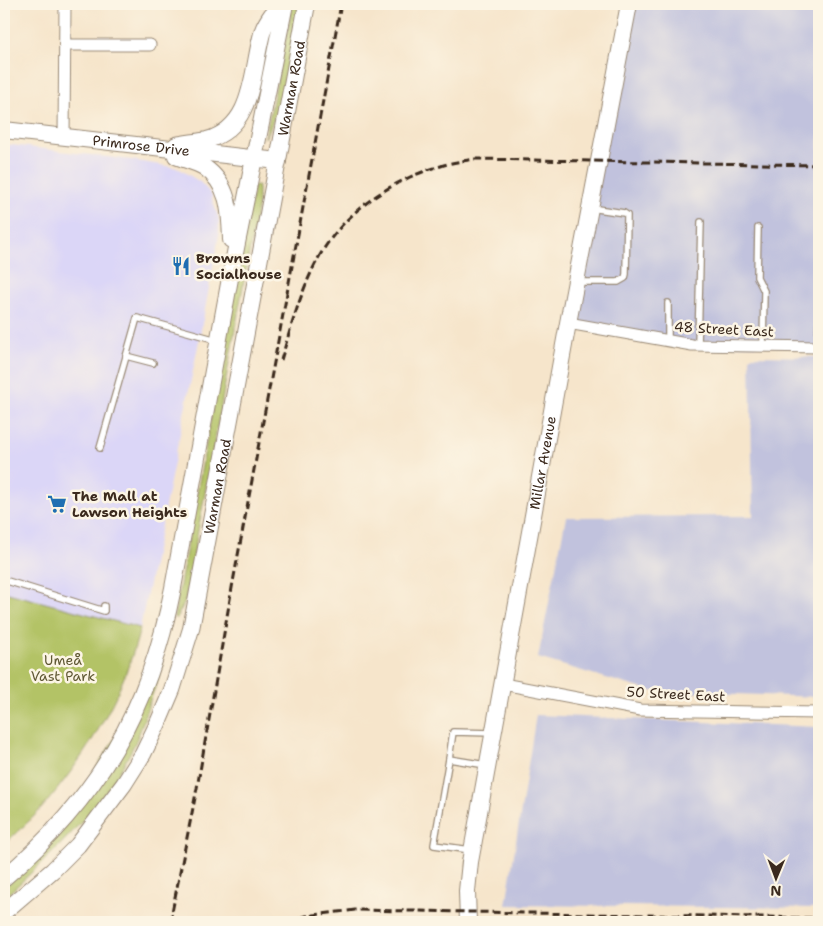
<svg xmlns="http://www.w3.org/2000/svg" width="823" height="926" font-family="'Shantell Sans',sans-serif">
  <rect width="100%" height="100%" fill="#fcf5e5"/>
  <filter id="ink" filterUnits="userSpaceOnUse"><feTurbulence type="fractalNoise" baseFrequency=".02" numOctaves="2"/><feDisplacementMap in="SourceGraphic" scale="10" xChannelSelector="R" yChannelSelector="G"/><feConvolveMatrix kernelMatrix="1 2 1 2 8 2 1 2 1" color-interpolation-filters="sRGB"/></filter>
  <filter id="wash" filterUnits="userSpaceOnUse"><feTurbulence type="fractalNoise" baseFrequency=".0096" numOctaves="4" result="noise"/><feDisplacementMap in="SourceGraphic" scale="20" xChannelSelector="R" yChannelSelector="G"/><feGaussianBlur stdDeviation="1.12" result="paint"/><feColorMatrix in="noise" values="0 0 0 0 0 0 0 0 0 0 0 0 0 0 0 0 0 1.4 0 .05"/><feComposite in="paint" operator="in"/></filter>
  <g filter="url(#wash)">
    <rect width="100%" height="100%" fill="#f6e5cb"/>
    <path fill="#dbd6f7" d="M4 144 131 160 178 168 200 182 212 195V199L219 219V235L198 346 140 628 4 592Z"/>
    <g fill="#c1c2dd">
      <path d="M629 4H819V347L692 345 568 323Z"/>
      <path d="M750 356 819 357V697L650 691 538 658 566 517 753 516Z"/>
      <path d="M536 715 819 727V908L506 905Z"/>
    </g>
    <g fill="#b3c366" stroke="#777642">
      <path d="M293 4H299C290 49 287 97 265 138Z"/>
      <path d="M254 185 258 186V205L187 591 185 602 176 619 174 617Z"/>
      <path d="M4 592 140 628C124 695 85 759 40 810 29 822 16 833 4 844Z"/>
      <path d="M161 664 163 665C160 677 154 689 150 701 145 714 142 728 136 741 107 804 54 852 4 898V886L45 850Z"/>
    </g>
  </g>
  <g filter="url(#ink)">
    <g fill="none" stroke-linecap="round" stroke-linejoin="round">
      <g stroke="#988874" stroke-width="8">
        <g id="lane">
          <path d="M758 228 757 277 764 291 763 346"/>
          <path d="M578 282H618L625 278 626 274 627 215 624 213 591 208"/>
          <path d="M819 320V302"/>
          <path d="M668 341V303"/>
          <path d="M698 345 701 222"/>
          <path d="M818 347 819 321"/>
          <path d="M126 356 153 363"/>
          <path d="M100 448 137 318 217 340"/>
          <path d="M4 580 104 611V606"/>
          <path d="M449 759 453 732 493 733"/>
          <path d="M471 850 434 845 449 759 486 765"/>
        </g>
      </g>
      <g stroke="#988874" stroke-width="13">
        <g id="street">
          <path d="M65 45H150"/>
          <path d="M64 138 65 4"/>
          <path d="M568 323 692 345 819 347"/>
          <path d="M503 684 640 710 819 713"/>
        </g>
      </g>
      <g stroke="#988874" stroke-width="18">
        <g id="secondary">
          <path id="s1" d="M4 130 278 161"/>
          <path d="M176 145C186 143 197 142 207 140 256 126 251 69 263 30 266 21 274 12 279 4"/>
          <path d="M176 156C185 160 196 162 204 167 230 185 230 212 231 240"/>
          <path d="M4 878C99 797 149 710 173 588L231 273 285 4"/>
          <path id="s2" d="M4 912 53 870 78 845 124 784 143 754 158 723 172 690 191 629 307 4"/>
          <path id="s3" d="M468 922 467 891 470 862 568 323 629 4"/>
        </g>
      </g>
      <use href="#lane" stroke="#fff" stroke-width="5.5"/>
      <use href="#street" stroke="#fff" stroke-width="11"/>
      <use href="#secondary" stroke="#fff" stroke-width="16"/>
      <g stroke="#3b2a1e" stroke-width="3" stroke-dasharray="8 4" stroke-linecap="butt">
        <path d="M281 360C293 321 304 278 327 244 353 206 397 178 441 166 452 162 464 161 475 159L819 165"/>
        <path d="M170 922 197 788 233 582 341 4"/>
        <path d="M289 922 306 916 355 910 819 918"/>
      </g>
    </g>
  </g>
  <defs>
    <g id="restaurant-bare" transform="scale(1.5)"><path d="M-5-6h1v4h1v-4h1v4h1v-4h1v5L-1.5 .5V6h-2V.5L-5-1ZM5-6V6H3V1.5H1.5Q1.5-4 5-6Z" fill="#1f6fb2" stroke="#fcf5e5" stroke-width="2.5" paint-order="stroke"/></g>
    <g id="supermarket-bare" transform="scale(1.5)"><path d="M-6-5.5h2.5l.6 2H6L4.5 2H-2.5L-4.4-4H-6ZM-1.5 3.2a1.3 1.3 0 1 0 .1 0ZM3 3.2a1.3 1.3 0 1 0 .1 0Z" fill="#1f6fb2" stroke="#fcf5e5" stroke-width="2.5" paint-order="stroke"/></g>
  </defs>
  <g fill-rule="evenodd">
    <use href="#restaurant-bare" x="181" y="266"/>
    <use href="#supermarket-bare" x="57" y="504"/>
  </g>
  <g text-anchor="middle" stroke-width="5" stroke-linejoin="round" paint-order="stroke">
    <g font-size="14" fill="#3b2a1e" stroke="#fcf5e5">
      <text dy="5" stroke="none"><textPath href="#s2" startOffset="896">Warman Road</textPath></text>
      <text dy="5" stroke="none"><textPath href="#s1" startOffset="138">Primrose Drive</textPath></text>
      <text transform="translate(724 329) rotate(3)" y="5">48 Street East</text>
      <text dy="5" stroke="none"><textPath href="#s3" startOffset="466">Millar Avenue</textPath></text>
      <text dy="5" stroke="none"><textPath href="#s2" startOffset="491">Warman Road</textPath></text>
      <text transform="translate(676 694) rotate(3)" y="5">50 Street East</text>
    </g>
    <g font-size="14" font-weight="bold" fill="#3b2a1e" stroke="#fcf5e5" text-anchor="start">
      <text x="196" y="263">Browns<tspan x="196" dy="16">Socialhouse</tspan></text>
      <text x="72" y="501">The Mall at<tspan x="72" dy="16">Lawson Heights</tspan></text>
    </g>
    <g font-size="14" fill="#5f5834" stroke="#fcf5e5">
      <text x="63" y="665">Umeå<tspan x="63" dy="16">Vast Park</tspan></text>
    </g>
  </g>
  <rect width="823" height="926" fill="none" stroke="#fcf5e5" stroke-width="20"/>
  <g transform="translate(776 878) rotate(181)" stroke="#fcf5e5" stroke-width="4" paint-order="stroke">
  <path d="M0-4L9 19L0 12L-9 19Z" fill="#3b2a1e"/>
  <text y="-8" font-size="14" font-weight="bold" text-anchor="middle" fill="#3b2a1e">N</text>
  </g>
</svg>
